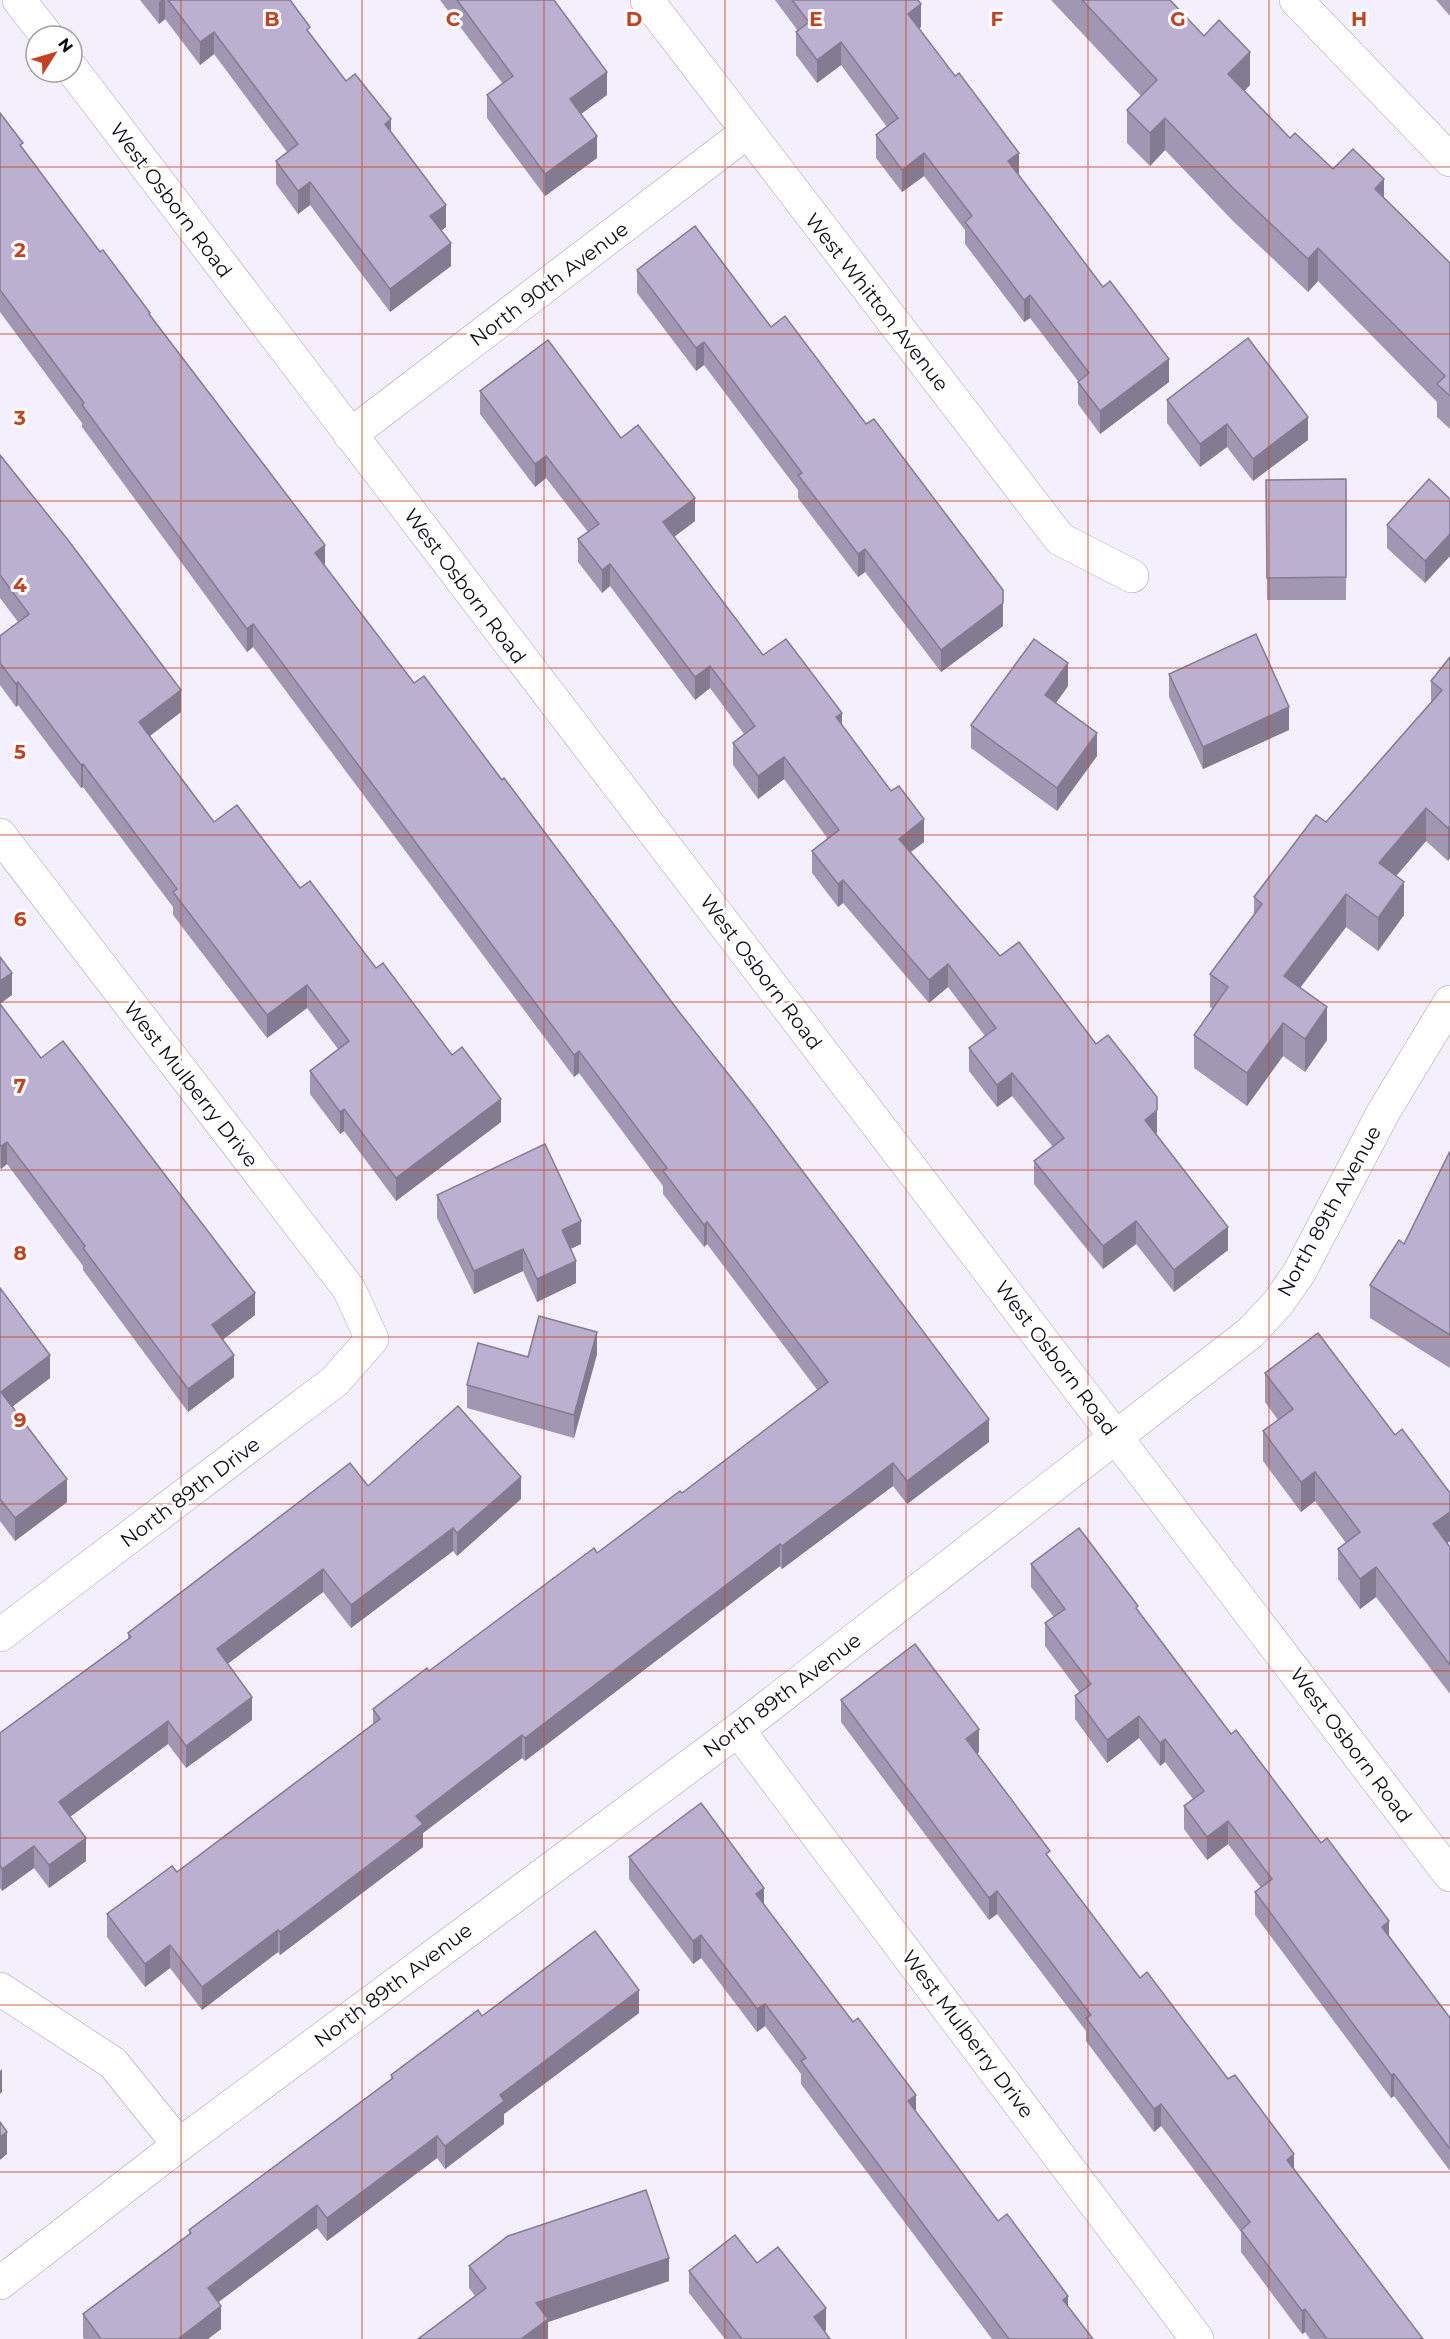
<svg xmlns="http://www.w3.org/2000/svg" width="1450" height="2339" font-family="Montserrat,sans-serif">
  <rect width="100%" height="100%" fill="#f3effc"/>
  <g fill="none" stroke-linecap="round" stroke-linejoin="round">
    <g stroke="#a89ebb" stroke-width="34">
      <g id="minor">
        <path d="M19 0 47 36"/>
        <path d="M647 0 1060 539 1132 576"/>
        <path d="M1296 0 1450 160"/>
        <path d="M72 69 1450 1875"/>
        <path d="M350 435 747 132"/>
        <path d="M0 835 349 1289 372 1339 335 1381 0 1635"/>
        <path d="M738 1730 1197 2339"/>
        <path d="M0 1989 113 2063 179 2145"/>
        <path d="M0 2283 179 2145 738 1730 1250 1333 1278 1303 1299 1273 1384 1111 1450 1002"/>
      </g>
    </g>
    <use href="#minor" stroke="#fff" stroke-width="33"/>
  </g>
  <g fill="#a197b2">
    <path d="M140 0H290L310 34 346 81 391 132 446 227 441 231 451 266 390 312 310 205 298 214 276 184V161L287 152 214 54 200 65 165 19 159 24Z"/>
    <path d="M440 0H554L607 95 581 114 597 158 545 196 487 118V95L503 84Z"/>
    <path d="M775 0H918L921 27 919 28 1019 176 1169 382 1100 434 1078 404V381L1030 318 1024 322 965 244V230L924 176 902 192 876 158V135L887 127 841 65 817 83 796 55V32L798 31Z"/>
    <path d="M1051 0H1170L1250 85 1244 91 1290 138 1333 169 1384 198 1450 263V429L1437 417V402L1318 281 1308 292 1233 221 1165 150 1150 166 1127 143V110L1141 96Z"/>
    <path d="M1436 0H1450V16Z"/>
    <path d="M0 113 23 149 100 252 150 316 325 566 989 1442 907 1504 893 1486 782 1569 780 1566 525 1761 522 1758 423 1833V1847L280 1955 278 1952 202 2010 170 1968 145 1987 107 1937V1914L177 1872 373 1725V1709L429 1671 682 1493 818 1391 707 1244 704 1247 663 1194V1186L579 1073 574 1077 253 647 247 652 82 427V423L0 312Z"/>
    <path d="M637 270 771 327 1003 626 941 672 865 572 858 577 798 498V490L704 365 696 371 637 293Z"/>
    <path d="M480 391 621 438 695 521 674 537 763 655 842 726 924 842 910 852 1000 956 1157 1133 1156 1134 1228 1250 1174 1292 1136 1244 1103 1269 1034 1184V1161L1053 1147 1012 1096 997 1107 969 1071V1048L985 1036 948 987 929 1003 843 903 838 907 812 873V851L828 839 784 779 758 799 733 765V743L744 734 710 688 695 700 610 586 602 593 578 562V539L588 532 546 478 535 487 480 414Z"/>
    <path d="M1167 400 1308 440 1253 481 1227 447 1200 467 1167 423Z"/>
    <path d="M0 455 181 712 150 736 214 822 300 888 376 968 501 1122 396 1201 344 1131 340 1134 310 1094V1071L338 1049 307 1008 267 1038 173 915V907L83 787 81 788 18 705 16 707 0 685V636L18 622 0 598Z"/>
    <path d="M1346 479V600H1267L1266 480Z"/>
    <path d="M1450 499V556L1425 583 1387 548V525Z"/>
    <path d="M1450 657V858L1448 861 1426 841 1396 876 1404 915 1378 951 1346 927 1300 988 1327 1040 1305 1072 1283 1056 1247 1106 1194 1068V1035L1213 1009 1210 1007V974L1254 915V897L1326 822 1431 703V681Z"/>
    <path d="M1169 674 1289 730 1203 769 1169 697Z"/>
    <path d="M1068 686 1056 703 1097 756 1057 811 971 748V725Z"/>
    <path d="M0 1004 41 1058 255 1315 222 1340 234 1377 188 1412 83 1270V1266L7 1164 1 1169 0 1168Z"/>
    <path d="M1450 1151V1368L1370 1318V1285L1404 1244Z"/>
    <path d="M437 1195 581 1244 570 1249 576 1283 537 1302 523 1271 474 1294 437 1218Z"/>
    <path d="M0 1288 50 1378 12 1407 67 1502 15 1541 0 1521Z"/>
    <path d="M597 1354 574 1438 467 1408V1385L528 1357Z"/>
    <path d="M1265 1373 1395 1435 1450 1493V1541L1447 1543 1450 1547V1694L1376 1597 1360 1609 1338 1579V1549L1346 1543 1315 1501 1301 1512 1263 1461V1431L1278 1420 1265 1402Z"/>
    <path d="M368 1486 521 1499 457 1556 453 1551 351 1628 323 1592 227 1664 252 1720 186 1768 168 1744 70 1817 86 1861 49 1888 34 1868 2 1891 0 1888V1733L128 1639V1633Z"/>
    <path d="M1031 1564 1138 1611 1231 1734 1389 1937 1450 2018V2171L1394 2096 1391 2098 1255 1915V1892L1261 1888 1228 1844 1207 1860 1184 1829V1806L1193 1799 1165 1762 1160 1766 1139 1738 1107 1763 1075 1719V1696L1080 1693 1045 1646V1623L1054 1617 1031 1587Z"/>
    <path d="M841 1700 979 1752 977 1754 1050 1859 1140 1978 1294 2170 1423 2339H1310L1305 2332 1302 2334 1241 2252V2232L1161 2126 1154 2132 1086 2041V2031L997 1914 989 1920 841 1722Z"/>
    <path d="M629 1857 764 1905 916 2113 998 2221 1068 2306 1093 2339H992L801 2084V2074L765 2026 757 2032 701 1958 693 1964 629 1879Z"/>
    <path d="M639 2013 504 2114V2124L445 2169 437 2158 327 2241 317 2228 218 2302 221 2329 208 2339H84L83 2337V2314L189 2234V2230L391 2079V2075L482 2016Z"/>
    <path d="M757 2263 826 2330 825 2331 830 2339H725L689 2293V2271Z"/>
    <path d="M469 2266 669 2281 548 2322V2339L475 2296 469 2288Z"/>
  </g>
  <g fill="#837b91">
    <path d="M161 0H165V19L159 24V2Z"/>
    <path d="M921 4V27L908 36V14Z"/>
    <path d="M214 32V54L200 65V42Z"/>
    <path d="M841 42V65L817 83V60Z"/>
    <path d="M1250 52V85L1228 107V74Z"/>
    <path d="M607 72V95L570 122V99Z"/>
    <path d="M1165 118V150L1150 166V133Z"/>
    <path d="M391 119V142L385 124Z"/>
    <path d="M597 136V158L545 196V174Z"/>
    <path d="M924 153V176L902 192V170Z"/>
    <path d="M1019 153V176L1008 161Z"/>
    <path d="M1384 179V211L1375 189Z"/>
    <path d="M310 182V205L298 214V191Z"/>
    <path d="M446 205V227L430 239V216Z"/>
    <path d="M451 243V266L390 312V289Z"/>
    <path d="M1318 248V281L1308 292V259Z"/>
    <path d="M1030 295V318L1024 322V300Z"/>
    <path d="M704 342V365L696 371V348Z"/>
    <path d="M1169 359V382L1100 434V411Z"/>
    <path d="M1308 417V440L1253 481V459Z"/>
    <path d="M1227 424V447L1200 467V444Z"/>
    <path d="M546 456V478L535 487V464Z"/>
    <path d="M695 498V521L663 545V522Z"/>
    <path d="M1450 534V556L1425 583V561Z"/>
    <path d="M325 545V568L315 553Z"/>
    <path d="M865 549V572L858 577V554Z"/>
    <path d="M610 564V586L602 593V570Z"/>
    <path d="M1003 603V626L941 672V650Z"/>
    <path d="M253 624V647L247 652V629Z"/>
    <path d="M1068 663V686L1045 718V695Z"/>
    <path d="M710 666V688L695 700V677Z"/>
    <path d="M18 682V705L16 707V684Z"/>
    <path d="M181 690V712L139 744V722Z"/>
    <path d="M1289 707V730L1203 769V747Z"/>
    <path d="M842 713V736L836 717Z"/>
    <path d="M1097 733V756L1057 811V788Z"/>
    <path d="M784 757V779L758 799V776Z"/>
    <path d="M83 764V787L81 788V765Z"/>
    <path d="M1426 808V841L1379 896V863Z"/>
    <path d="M924 819V842L899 861V839Z"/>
    <path d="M1450 825V858L1448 861V828Z"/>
    <path d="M843 880V903L838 907V884Z"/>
    <path d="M1404 882V915L1378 951V918Z"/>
    <path d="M1346 894V927L1284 1009V976Z"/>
    <path d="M948 964V987L929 1003V980Z"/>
    <path d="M12 973V995L0 1004V981Z"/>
    <path d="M307 985V1008L267 1038V1015Z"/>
    <path d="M1327 1007V1040L1305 1072V1039Z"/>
    <path d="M1283 1023V1056L1247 1106V1073Z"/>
    <path d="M579 1051V1073L574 1077V1055Z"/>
    <path d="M1012 1073V1096L997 1107V1085Z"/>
    <path d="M501 1099V1122L396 1201V1178Z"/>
    <path d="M344 1109V1131L340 1134V1112Z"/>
    <path d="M1157 1110V1133L1145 1142V1120Z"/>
    <path d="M7 1142V1164L1 1169V1146Z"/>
    <path d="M581 1221V1244L562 1253V1230Z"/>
    <path d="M1136 1221V1244L1103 1269V1246Z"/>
    <path d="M707 1222V1244L704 1247V1225Z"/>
    <path d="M1228 1227V1250L1174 1292V1270Z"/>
    <path d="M523 1249V1271L474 1294V1271Z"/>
    <path d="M576 1261V1283L537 1302V1279Z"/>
    <path d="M255 1293V1315L212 1348V1325Z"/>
    <path d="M597 1332V1354L574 1438V1415Z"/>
    <path d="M50 1355V1378L1 1415V1392Z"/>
    <path d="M234 1355V1377L188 1412V1389Z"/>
    <path d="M989 1419V1442L907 1504V1481Z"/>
    <path d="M893 1463V1486L782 1569V1546Z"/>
    <path d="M1315 1472V1501L1301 1512V1482Z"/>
    <path d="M521 1477V1499L457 1556V1533Z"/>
    <path d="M67 1479V1502L15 1541V1518Z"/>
    <path d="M1450 1512V1541L1433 1554V1524Z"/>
    <path d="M453 1528V1551L351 1628V1605Z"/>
    <path d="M780 1544V1566L525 1761V1738Z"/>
    <path d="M1376 1567V1597L1360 1609V1579Z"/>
    <path d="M323 1569V1592L217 1672V1649Z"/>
    <path d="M252 1697V1720L186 1768V1746Z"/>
    <path d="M1139 1716V1738L1107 1763V1740Z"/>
    <path d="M168 1721V1744L59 1825V1802Z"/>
    <path d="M979 1729V1752L966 1762V1739Z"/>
    <path d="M522 1735V1758L423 1833V1847L280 1955V1932L416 1816Z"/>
    <path d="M1165 1739V1762L1160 1766V1743Z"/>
    <path d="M1228 1821V1844L1207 1860V1837Z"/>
    <path d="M86 1838V1861L49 1888V1865Z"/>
    <path d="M34 1846V1868L2 1891V1869Z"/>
    <path d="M764 1888V1910L756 1894Z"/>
    <path d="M997 1891V1914L989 1920V1898Z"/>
    <path d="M1389 1921V1944L1382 1927Z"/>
    <path d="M278 1930V1952L202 2010V1987Z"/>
    <path d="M701 1935V1958L693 1964V1941Z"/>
    <path d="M170 1945V1968L145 1987V1964Z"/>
    <path d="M639 1990V2013L504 2114V2124L445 2169V2146L500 2095Z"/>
    <path d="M765 2004V2026L757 2032V2009Z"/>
    <path d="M2 2069V2092L0 2094V2071Z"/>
    <path d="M1394 2074V2096L1391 2098V2075Z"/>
    <path d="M916 2095V2118L908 2101Z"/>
    <path d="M1161 2104V2126L1154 2132V2109Z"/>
    <path d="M7 2132V2154L0 2160V2137Z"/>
    <path d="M437 2136V2158L327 2241V2218Z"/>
    <path d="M1294 2154V2177L1287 2160Z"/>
    <path d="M317 2205V2228L208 2310V2288Z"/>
    <path d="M669 2258V2281L548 2322V2339H521L536 2303Z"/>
    <path d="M1068 2296V2318L1063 2300Z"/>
    <path d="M221 2306V2329L208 2339H178Z"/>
    <path d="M826 2308V2330L815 2339 814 2317Z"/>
    <path d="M1305 2309V2332L1302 2334V2311Z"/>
  </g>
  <g fill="#bbb0cf" stroke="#837b91" stroke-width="1.5">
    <path d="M168 0H290L310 27 307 30 346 81 355 74 391 119 385 124 446 205 430 216 451 243 390 289 310 182 298 191 276 161 298 144 214 32 200 42Z"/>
    <path d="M457 0H554L607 72 570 99 597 136 545 174 487 95 513 76Z"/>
    <path d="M792 0H918L921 4 908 14 955 76 959 73 1019 153 1008 161 1103 287 1110 281 1169 359 1100 411 1078 382 1089 373 1030 295 1024 300 965 222 972 216 924 153 902 170 876 135 898 118 841 42 817 60 796 32 809 22Z"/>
    <path d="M1082 0H1170L1204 36 1219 20 1250 52 1228 74 1290 138 1295 133 1333 169 1353 149 1384 179 1375 189 1450 263V396L1437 384 1445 376 1318 248 1308 259 1233 188 1165 118 1150 133 1127 110 1157 80Z"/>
    <path d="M0 113 23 143 20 145 100 252 103 250 150 313 149 314 325 545 315 553 414 683 424 676 502 780 504 778 680 1013 752 1104 989 1419 907 1481 893 1463 782 1546 780 1544 525 1738 522 1735 416 1816 423 1824 280 1932 278 1930 202 1987 170 1945 145 1964 107 1914 172 1866 177 1872 380 1719 373 1709 427 1668 429 1671 594 1548 597 1553 680 1491 682 1493 828 1382 707 1222 704 1225 663 1171 667 1168 579 1051 574 1055 253 624 247 629 82 405 84 403 0 290Z"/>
    <path d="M695 226 771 327 785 316 866 424 874 419 1003 590V603L941 650 865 549 858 554 798 475 802 473 704 342 696 348 637 270Z"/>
    <path d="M1248 338 1308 417 1253 459 1227 424 1200 444 1167 400Z"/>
    <path d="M548 340 621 438 638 425 695 498 663 522 763 655 786 639 842 713 836 717 891 791 899 786 924 819 899 839 1000 956 1019 942 1096 1044 1108 1035 1157 1097V1110L1145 1120 1228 1227 1174 1270 1136 1221 1103 1246 1034 1161 1064 1138 1012 1073 997 1085 969 1048 996 1028 948 964 929 980 843 880 838 884 812 851 839 830 784 757 758 776 733 743 755 726 710 666 695 677 610 564 602 570 578 539 599 524 546 456 535 464 480 391Z"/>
    <path d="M0 455 68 540 181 690 139 722 214 822 237 805 300 888 310 881 376 968 383 963 452 1055 462 1047 501 1099 396 1178 344 1109 340 1112 310 1071 349 1041 307 985 267 1015 173 892 177 889 83 764 81 765 18 682 16 684 0 663V636L29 614 0 575Z"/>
    <path d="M1346 479V577L1267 578 1266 480Z"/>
    <path d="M1429 479 1450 499V534L1425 561 1387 525Z"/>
    <path d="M1256 634 1289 707 1203 747 1169 674Z"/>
    <path d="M1034 639 1068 663 1045 695 1097 733 1057 788 971 725Z"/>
    <path d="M1450 657V825L1448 828 1426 808 1379 863 1404 882 1378 918 1346 894 1284 976 1327 1007 1305 1039 1283 1023 1247 1073 1194 1035 1228 987 1210 974 1262 904 1254 897 1316 815 1326 822 1442 690 1431 681Z"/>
    <path d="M0 957 12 973 0 981Z"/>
    <path d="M0 1004 41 1058 63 1041 255 1293 212 1325 234 1355 188 1389 83 1248 85 1246 7 1142 1 1146 0 1145Z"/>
    <path d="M545 1144 581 1221 562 1230 576 1261 537 1279 523 1249 474 1271 437 1195Z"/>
    <path d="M1450 1151V1335L1370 1285 1399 1240 1404 1244Z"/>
    <path d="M0 1288 50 1355 1 1392 67 1479 15 1518 0 1499Z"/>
    <path d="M539 1316 597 1332 574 1415 467 1385 478 1343 528 1357Z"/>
    <path d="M1318 1333 1395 1435 1402 1429 1450 1493V1512L1433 1524 1450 1547V1665L1376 1567 1360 1579 1338 1549 1360 1532 1315 1472 1301 1482 1263 1431 1293 1409 1265 1373Z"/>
    <path d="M458 1406 521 1477 457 1533 453 1528 351 1605 323 1569 217 1649 252 1697 186 1746 168 1721 59 1802 86 1838 49 1865 34 1846 2 1869 0 1865V1733L131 1637 128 1633 350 1463 368 1486Z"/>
    <path d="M1079 1528 1138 1606 1136 1608 1231 1734 1236 1730 1321 1843 1327 1838 1389 1921 1382 1927 1450 2018V2149L1394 2074 1391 2075 1255 1892 1272 1879 1228 1821 1207 1837 1184 1806 1204 1791 1165 1739 1160 1743 1139 1716 1107 1740 1075 1696 1091 1684 1045 1623 1065 1609 1031 1564Z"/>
    <path d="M915 1644 979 1729 966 1739 1050 1851 1046 1854 1140 1978 1147 1972 1228 2079 1235 2075 1294 2154 1287 2160 1423 2339H1327L1305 2309 1302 2311 1241 2230 1250 2222 1161 2104 1154 2109 1086 2018 1091 2015 997 1891 989 1898 841 1700Z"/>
    <path d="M701 1803 764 1888 756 1894 853 2022 858 2018 916 2095 908 2101 998 2221 1007 2214 1068 2296 1063 2300 1093 2339H1009L801 2061 806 2058 765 2004 757 2009 701 1935 693 1941 629 1857Z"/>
    <path d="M595 1931 639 1990 500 2095 504 2101 445 2146 437 2136 327 2218 317 2205 208 2288 221 2306 178 2339H101L83 2314 191 2233 189 2230 393 2078 391 2075 478 2010 482 2016Z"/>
    <path d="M0 2122 7 2132 0 2137Z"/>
    <path d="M646 2190 669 2258 536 2303 548 2319 521 2339H418L486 2288 469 2266 508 2236Z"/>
    <path d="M735 2235 757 2263 778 2247 826 2308 814 2317 830 2339H742L689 2271Z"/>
  </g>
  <path fill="none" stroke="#c9401c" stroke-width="1.5" stroke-opacity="0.55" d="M181 0V2339M362 0V2339M544 0V2339M725 0V2339M906 0V2339M1088 0V2339M1269 0V2339M0 167H1450M0 334H1450M0 501H1450M0 668H1450M0 835H1450M0 1002H1450M0 1170H1450M0 1337H1450M0 1504H1450M0 1671H1450M0 1838H1450M0 2005H1450M0 2172H1450"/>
  <g text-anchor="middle" stroke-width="6" stroke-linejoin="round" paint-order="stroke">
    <g font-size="20" fill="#100c16" stroke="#fff">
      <text transform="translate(171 200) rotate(53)" y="7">West Osborn Road</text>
      <text transform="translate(549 284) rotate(-37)" y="7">North 90th Avenue</text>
      <text transform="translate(877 302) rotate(52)" y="7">West Whitton Avenue</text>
      <text transform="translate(465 586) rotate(53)" y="7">West Osborn Road</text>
      <text transform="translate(761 972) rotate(53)" y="7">West Osborn Road</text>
      <text transform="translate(191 1084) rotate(52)" y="7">West Mulberry Drive</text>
      <text transform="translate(1329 1211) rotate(-61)" y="7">North 89th Avenue</text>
      <text transform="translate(1056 1358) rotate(53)" y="7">West Osborn Road</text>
      <text transform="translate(190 1492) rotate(-37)" y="7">North 89th Drive</text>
      <text transform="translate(782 1695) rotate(-37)" y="7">North 89th Avenue</text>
      <text transform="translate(1351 1745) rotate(53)" y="7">West Osborn Road</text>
      <text transform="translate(393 1985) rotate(-37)" y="7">North 89th Avenue</text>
      <text transform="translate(968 2034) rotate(53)" y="7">West Mulberry Drive</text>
    </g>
  </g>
  <g font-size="20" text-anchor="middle" font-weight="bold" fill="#c9401c" stroke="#fff" stroke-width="6" stroke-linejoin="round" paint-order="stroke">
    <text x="272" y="26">B</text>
    <text x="453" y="26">C</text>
    <text x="634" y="26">D</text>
    <text x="816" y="26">E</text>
    <text x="997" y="26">F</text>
    <text x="1178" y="26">G</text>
    <text x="1359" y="26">H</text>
    <text x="20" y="257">2</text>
    <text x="20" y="425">3</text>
    <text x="20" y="592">4</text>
    <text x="20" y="759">5</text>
    <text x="20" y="926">6</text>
    <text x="20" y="1093">7</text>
    <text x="20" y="1260">8</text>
    <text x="20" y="1427">9</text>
  </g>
  <g transform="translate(54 54) rotate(53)"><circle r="28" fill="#ffffff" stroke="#9f9ea2" stroke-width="1.5"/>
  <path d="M0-4.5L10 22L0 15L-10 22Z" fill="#c9401c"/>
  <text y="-9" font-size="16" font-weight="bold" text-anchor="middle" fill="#100c16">N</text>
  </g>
</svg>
